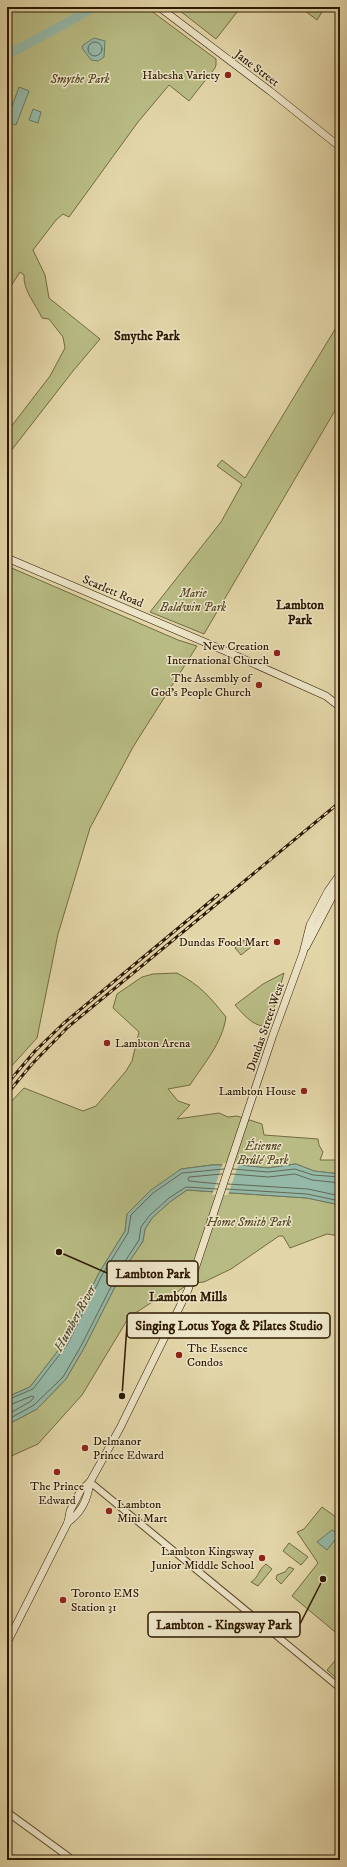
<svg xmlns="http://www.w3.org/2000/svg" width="347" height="1867" font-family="'IM FELL DW Pica',serif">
  <rect width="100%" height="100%" fill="#e2d5a7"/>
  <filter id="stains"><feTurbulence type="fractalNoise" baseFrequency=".005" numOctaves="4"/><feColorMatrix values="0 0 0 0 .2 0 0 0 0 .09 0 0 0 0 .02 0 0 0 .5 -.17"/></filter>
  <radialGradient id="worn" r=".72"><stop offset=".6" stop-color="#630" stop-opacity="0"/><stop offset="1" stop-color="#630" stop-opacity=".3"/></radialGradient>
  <g fill="#b8bc84" stroke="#736a42">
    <path d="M7 7H146L216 59V65L215 68 189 101 169 85 138 122 69 217 63 214 56 220 33 250 45 275 49 298 100 339 73 371 7 456V432L50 376 65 348 63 337 49 319 42 318C36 304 23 291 24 275L20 272 7 292Z"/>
    <path d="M175 7H241L216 39Z"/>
    <path d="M300 7H325L317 20Z"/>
    <path d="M340 321V402L204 634 150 612 221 522 242 484 217 466 222 460 245 478Z"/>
    <path d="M7 566 178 640 197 646 133 747 90 828 58 934 37 1038 7 1071Z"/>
    <path d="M244 940 251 947 241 955 235 948Z"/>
    <path d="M177 973C201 986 209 996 226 1017 222 1044 204 1063 190 1085L168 1089 178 1101 190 1105 177 1119 219 1113 228 1117 237 1116 262 1124 264 1135 318 1139 319 1145 323 1152 320 1160H340V1174L314 1171 296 1164 268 1168 240 1165H212L181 1169 127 1214 125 1231 99 1273 64 1343 30 1387 7 1397V1106L24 1088 83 1111 96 1106 126 1071 132 1061 139 1032 113 1008 117 994 142 977 153 974Z"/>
    <path d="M284 973 269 1026C254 1028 244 1015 235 1005L263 984Z"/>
    <path d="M187 1190 307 1198 340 1205V1236L327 1234 290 1248 283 1236H279L231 1269 204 1282 193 1283 184 1287 166 1300 157 1299 129 1317 82 1395 38 1444 7 1458V1425L37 1409 66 1379 84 1348 123 1271 143 1241 145 1229 152 1218 171 1201Z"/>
    <path d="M322 1507 340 1520V1636L292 1596 318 1563 297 1532 304 1529Z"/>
    <path d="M289 1543 308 1557 301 1565 283 1551Z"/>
    <path d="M266 1564 272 1569 258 1586 251 1582C259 1577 258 1570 266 1564Z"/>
    <path d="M289 1567 294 1569 281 1584 276 1579 277 1575 285 1572Z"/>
    <path d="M340 1655V1681L327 1670Z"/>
  </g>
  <g fill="#95b9a8" stroke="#6c7965">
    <path d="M94 38 105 41 104 57 98 61 91 60 82 48 83 45Z"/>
    <path d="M19 87 29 91 16 125 7 122V120Z"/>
    <path d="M33 109 41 112 38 123 29 120Z"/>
    <path d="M296 1164 314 1171 340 1174V1205L307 1198 187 1190 171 1201 152 1218 145 1229 143 1241 123 1271 84 1348 66 1379 37 1409 7 1425V1397L30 1387 64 1343 99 1273 125 1231 127 1214 151 1190 181 1169 212 1165H240L268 1168Z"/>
    <path d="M332 1530 339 1535 327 1550 317 1542Z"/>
  </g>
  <path fill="#e2d5a7" d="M223 1163H239L228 1195H212Z"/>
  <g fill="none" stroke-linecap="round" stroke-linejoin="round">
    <g stroke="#626854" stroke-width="1">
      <circle cx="95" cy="49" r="7"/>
      <path d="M233 1169 268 1172 295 1169 313 1175 340 1177"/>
      <path d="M231 1174 268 1177 295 1174 312 1180 340 1183"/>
      <path d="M219 1184 189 1181 188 1179 189 1177 222 1174"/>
      <path d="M228 1184 308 1189 340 1196"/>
      <path d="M226 1189 307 1194 340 1201"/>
      <path d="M7 1400 33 1389 67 1345 102 1275 128 1233 131 1215 153 1193 182 1173 224 1169"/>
      <path d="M7 1406 32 1396 34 1397 31 1401 7 1415"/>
      <path d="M7 1420 34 1405 63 1377 81 1346 120 1269 139 1240 141 1227 149 1216 169 1198 186 1187 217 1189"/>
    </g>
    <path stroke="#95b9a8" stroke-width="9" d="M7 55 81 15 93 7"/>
    <g stroke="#5b472a" stroke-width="8">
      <g id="tertiary">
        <path d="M90 1482 340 1688"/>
        <path d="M7 1812 73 1860"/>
      </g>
    </g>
    <g stroke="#2e1801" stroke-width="8">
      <g id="secondary">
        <path d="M159 7 270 91 340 147"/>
        <path d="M7 558 230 653 326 696 340 707"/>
        <path d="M306 947 340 882"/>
        <path d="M68 1522C81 1513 88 1498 90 1482"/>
        <path d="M7 1643 68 1522 70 1511 81 1490 90 1482 120 1428 188 1290 273 1035 303 953 310 925 328 891 340 874"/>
      </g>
    </g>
    <use href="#tertiary" stroke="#ece4c6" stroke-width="6"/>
    <use href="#secondary" stroke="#ece4c6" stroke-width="7"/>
    <g stroke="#2e1801" stroke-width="3">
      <g id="rail">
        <path d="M7 1084 35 1051 64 1023 218 895"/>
        <path d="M7 1094 32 1064 68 1027 340 802"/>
      </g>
    </g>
    <use href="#rail" stroke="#ece4c6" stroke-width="1.5" stroke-dasharray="4.5" stroke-linecap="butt"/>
  </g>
  <g fill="#8f2418" stroke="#ece4c6" stroke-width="1.5">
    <circle cx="228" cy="75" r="4"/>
    <circle cx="277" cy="653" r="4"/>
    <circle cx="259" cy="685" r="4"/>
    <circle cx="277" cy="942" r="4"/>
    <circle cx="107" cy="1043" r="4"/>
    <circle cx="304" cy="1091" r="4"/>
    <circle cx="179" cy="1355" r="4"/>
    <circle cx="85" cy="1448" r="4"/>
    <circle cx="57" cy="1472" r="4"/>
    <circle cx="109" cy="1511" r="4"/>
    <circle cx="262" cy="1558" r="4"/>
    <circle cx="63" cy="1600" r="4"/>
  </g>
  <g text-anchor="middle" stroke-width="3" stroke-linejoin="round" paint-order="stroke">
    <g font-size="12" fill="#2e1801" stroke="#ece4c6">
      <text transform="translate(257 68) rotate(37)" y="4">Jane Street</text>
      <text transform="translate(113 591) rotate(23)" y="4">Scarlett Road</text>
      <text transform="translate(265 1027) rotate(-71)" y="4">Dundas Street West</text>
    </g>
    <g font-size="12" fill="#2e1801" stroke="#ece4c6" text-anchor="end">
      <text x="220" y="79">Habesha Variety</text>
      <text x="269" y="650">New Creation<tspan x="269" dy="14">International Church</tspan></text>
      <text x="251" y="682">The Assembly of<tspan x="251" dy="14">God's People Church</tspan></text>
      <text x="269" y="946">Dundas Food Mart</text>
      <text x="115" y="1047" text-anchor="start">Lambton Arena</text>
      <text x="296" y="1095">Lambton House</text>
      <text x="187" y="1352" text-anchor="start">The Essence<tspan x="187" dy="14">Condos</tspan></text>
      <text x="93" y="1445" text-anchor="start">Delmanor<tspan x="93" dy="14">Prince Edward</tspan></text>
      <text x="57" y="1490" text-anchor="middle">The Prince<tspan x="57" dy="14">Edward</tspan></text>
      <text x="117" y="1508" text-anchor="start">Lambton<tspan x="117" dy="14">Mini Mart</tspan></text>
      <text x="254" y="1555">Lambton Kingsway<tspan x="254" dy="14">Junior Middle School</tspan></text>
      <text x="71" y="1597" text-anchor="start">Toronto EMS<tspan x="71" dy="14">Station 31</tspan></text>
    </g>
    <g font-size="12" font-style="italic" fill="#574928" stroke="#ece4c6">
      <text x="80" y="83">Smythe Park</text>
      <text x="193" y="597">Marie<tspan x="193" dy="14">Baldwin Park</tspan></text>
      <text x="263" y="1150">Étienne<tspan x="263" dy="14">Brûlé Park</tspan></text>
      <text x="249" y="1226">Home Smith Park</text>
    </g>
    <g font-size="13" font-weight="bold" fill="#2e1801" stroke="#ece4c6">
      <text x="147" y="340">Smythe Park</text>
      <text x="300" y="609">Lambton<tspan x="300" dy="15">Park</tspan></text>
      <text x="188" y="1301">Lambton Mills</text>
    </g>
    <g font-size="13" font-style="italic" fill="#4d4833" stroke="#ece4c6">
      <text transform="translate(74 1318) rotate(-61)" y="5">Humber River</text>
    </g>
  </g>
  <path fill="none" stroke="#2e1801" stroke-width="1.5" d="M59 1252L107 1273M122 1396L127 1325M323 1579L300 1624"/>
  <g fill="#2e1801" stroke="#ece4c6" stroke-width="1.5">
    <circle cx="59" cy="1252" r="4"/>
    <circle cx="122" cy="1396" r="4"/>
    <circle cx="323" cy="1579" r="4"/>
  </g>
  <g fill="#ece4c6" stroke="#2e1801" stroke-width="1.5">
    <rect x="107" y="1261" width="91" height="25" rx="4"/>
    <rect x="127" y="1313" width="203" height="25" rx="4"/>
    <rect x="148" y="1612" width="152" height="25" rx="4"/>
  </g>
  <g font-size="13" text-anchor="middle" font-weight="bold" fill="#2e1801">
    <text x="153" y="1278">Lambton Park</text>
    <text x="229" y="1330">Singing Lotus Yoga &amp; Pilates Studio</text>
    <text x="224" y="1629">Lambton - Kingsway Park</text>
  </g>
  <rect width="347" height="1867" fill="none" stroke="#e2d5a7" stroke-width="24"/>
  <rect x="8" y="8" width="331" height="1851" fill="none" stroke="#2e1801" stroke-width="2"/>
  <rect x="12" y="12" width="323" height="1843" fill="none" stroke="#2e1801"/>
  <rect width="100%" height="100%" filter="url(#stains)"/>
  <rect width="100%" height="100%" fill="url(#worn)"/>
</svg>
